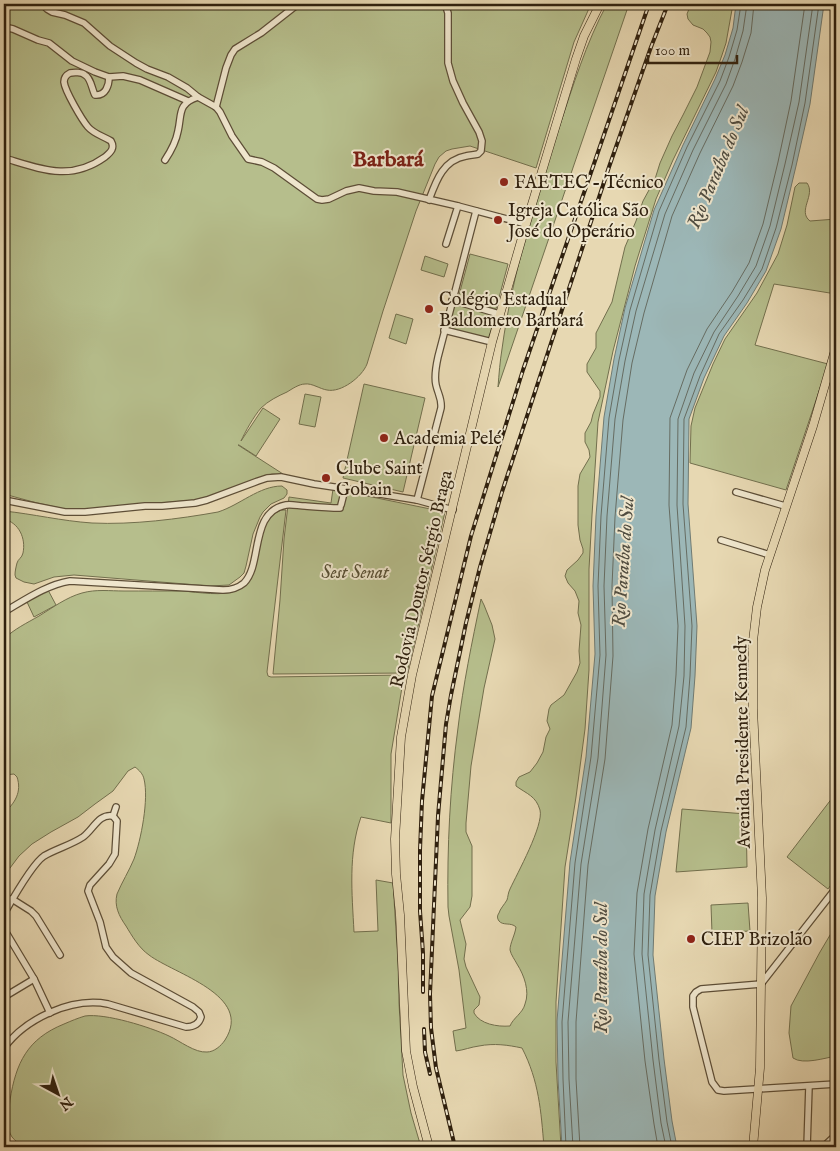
<svg xmlns="http://www.w3.org/2000/svg" width="840" height="1151" font-family="'IM FELL English',serif">
  <rect width="100%" height="100%" fill="#e7d8b2"/>
  <filter id="stains"><feTurbulence type="fractalNoise" baseFrequency=".004" numOctaves="4"/><feColorMatrix values="0 0 0 0 .2 0 0 0 0 .09 0 0 0 0 .02 0 0 0 .5 -.17"/></filter>
  <radialGradient id="worn" r=".72"><stop offset=".6" stop-color="#630" stop-opacity="0"/><stop offset="1" stop-color="#630" stop-opacity=".3"/></radialGradient>
  <g fill="#b6be8c" stroke="#726f4d">
    <path d="M4 4H591L574 42 536 168 470 146 452 149 446 151 439 157 435 164 416 211 383 311 367 364C362 377 341 393 327 390 320 389 312 383 305 384 299 384 292 389 287 392 278 396 268 401 261 408 254 416 245 432 241 441L263 408 280 419 256 456 239 445H238L283 474H272L262 477 205 499 90 509H65L37 503 4 494Z"/>
    <path d="M607 4H629L498 387C499 374 500 361 502 349 512 274 536 200 559 128 573 86 586 43 607 4Z"/>
    <path d="M691 4H733L726 43 722 55 716 72 673 160 656 199 635 266 613 351 598 422 592 515 589 569V670L585 729 576 797 565 867 556 1002V1062L561 1147H544C541 1111 539 1081 522 1048 508 1045 494 1043 479 1046 471 1047 464 1050 456 1051L453 1031 466 1028 459 970 449 916 448 907C447 847 450 787 458 728 463 685 472 642 481 599L484 605 492 625 495 639 484 688 471 766 466 823V832L472 846V896L470 907 460 920 466 944 464 959 466 967 480 997 479 1005 474 1010V1013C480 1024 497 1027 510 1026 513 1018 523 1013 525 1004 530 991 524 975 517 964 515 960 511 955 510 950 510 943 515 935 516 927 511 922 503 926 499 921 497 918 497 916 499 913 500 909 504 905 507 900 508 897 508 893 510 889 517 874 544 825 540 810 536 796 527 794 516 786V782L519 777 530 772 537 763 543 752 546 737 550 729 547 721 549 709 551 705 564 695 577 672 580 663 579 651 581 625 578 613 579 601 575 591 568 583 565 576 567 570 578 560 583 553V549L580 540 578 525V486L580 474 590 457 589 450 585 442V433L591 422 593 414 600 397V391L587 372V364L596 348V333L612 302 625 247 636 221 643 201 655 179 660 163 672 136 683 115 697 87 710 52 711 42 710 37 707 33 703 29 693 25 688 19 687 14Z"/>
    <path d="M799 183H807C816 195 797 211 810 221L836 219V294L774 284 755 345 828 364 786 490 690 463 691 426 695 408 713 364 725 339 757 293 778 254 787 225 795 187Z"/>
    <path d="M470 254 508 264 496 309 458 299Z"/>
    <path d="M425 256 448 264 444 277 421 270Z"/>
    <path d="M455 304 496 315 488 339 446 328Z"/>
    <path d="M396 314 413 319 406 344 389 338Z"/>
    <path d="M364 384 425 398 403 492 343 478Z"/>
    <path d="M305 394 321 397 315 427 299 424Z"/>
    <path d="M282 486 287 490V494L284 498 271 504 263 512 260 517 253 534 246 566 244 573 240 577 229 585 210 586 74 575 54 577 34 584 24 582 16 578 15 575C15 571 16 567 17 563 18 559 22 558 23 553 26 538 19 523 4 519V511C33 514 62 521 92 523 132 525 179 519 218 512 240 505 259 486 282 486Z"/>
    <path d="M333 489 445 512 407 673 273 674 280 600 284 539 289 497 331 503Z"/>
    <path d="M281 510H286L269 655 267 672 268 676 271 677 404 675 391 754V823L361 817C348 854 352 893 354 932L378 931 376 880 393 883 398 963 399 1003 403 1075 411 1113 421 1147H24C20 1144 15 1141 12 1137 5 1127 9 1112 10 1100 16 1063 27 1039 64 1024 71 1021 78 1018 85 1016 105 1013 150 1027 169 1036 180 1041 195 1053 207 1052 214 1052 221 1046 225 1040 254 995 174 974 149 955 139 948 132 936 126 926 119 916 114 906 117 894 122 882 129 871 134 859 141 840 149 799 144 779 143 774 139 770 135 767L128 771 113 791 95 804 78 817 51 832 32 844 19 856 4 876V813C15 803 22 792 17 777L14 774 4 775V705L8 694V686L7 676 4 665V639C14 629 27 623 39 616 52 608 67 597 82 593 96 589 110 591 124 591 143 591 162 591 182 591 198 592 223 597 238 590 266 579 250 522 281 510Z"/>
    <path d="M48 590 56 605 34 617 27 602Z"/>
    <path d="M836 793V878L828 889 787 857Z"/>
    <path d="M682 809 746 814 747 867 676 872Z"/>
    <path d="M748 903 750 931 712 933 711 905Z"/>
    <path d="M836 925V1007L834 1012 836 1016V1056C825 1058 803 1065 793 1058L789 1033 791 1006 820 952Z"/>
  </g>
  <path fill="#9cb7b7" stroke="#707b73" d="M736 4H824L810 104 796 166 781 229 766 271 747 303 724 336 704 378 689 419 688 504 697 626 695 676 691 728 666 832 655 896 653 955 664 1059 672 1121 677 1147H562L558 1079 557 1021 570 862 586 757 595 654 593 586 596 516 604 417 614 359 625 308 654 210 683 145 715 79 725 55 733 28Z"/>
  <g fill="none" stroke-linecap="round" stroke-linejoin="round">
    <g stroke="#666c62" stroke-width="1">
      <path d="M566 1147 563 1079 562 1022 575 863 591 757 600 655 598 586 601 516 609 418 619 360 630 310 659 211 687 147 720 81 729 57 737 30 741 4"/>
      <path d="M573 1147 569 1079 568 1022 581 864 598 758 606 655 604 586 607 516 615 419 625 361 636 311 665 214 693 150 726 84 735 59 743 31 747 4"/>
      <path d="M580 1147 576 1079V1022L588 865 605 759 613 656 612 586 615 517 623 420 632 363 644 313 672 216 700 153 733 86 742 62 751 33 754 4"/>
      <path d="M658 1147 654 1124 645 1061 634 954 637 893 648 829 672 725 676 675 678 626 669 505 670 418 687 370 707 329 732 292 749 263 763 224 778 162 791 101 805 4"/>
      <path d="M666 1147 661 1123 653 1060 642 954 644 894 655 830 679 726 684 676 685 626 677 505 678 419 694 373 714 332 738 296 756 266 770 226 785 164 799 102 813 4"/>
      <path d="M672 1147 667 1122 659 1060 648 955 650 895 661 831 686 727 690 676 692 626 683 504 684 419 700 376 719 334 743 300 762 269 776 228 792 165 805 103 819 4"/>
    </g>
    <g stroke="#5d4e37" stroke-width="8">
      <g id="minor">
        <path d="M42 4 47 9 52 12 65 15 84 23 110 46 136 63 147 69 168 77 187 88 198 97 216 107 220 112 232 136 248 159 262 162 274 168 317 199 322 200 329 199 346 191 359 188 374 191 397 192 458 206 526 224"/>
        <path d="M4 27 13 29 38 40 49 43 72 61 95 72 109 77 123 76 140 80 188 101"/>
        <path d="M216 107 226 68 231 55 235 49 261 33 298 4"/>
        <path d="M4 158C41 169 70 182 105 157 111 152 115 148 111 141 103 136 94 134 88 127 82 120 65 91 64 82 64 78 66 75 70 73 74 72 82 72 85 75 91 78 92 90 95 95 106 96 109 85 109 77"/>
        <path d="M165 160C171 151 176 142 178 131 182 114 177 104 198 97"/>
        <path d="M429 200C436 181 443 160 466 156 470 155 474 155 478 154L481 151 482 141 479 132 463 103 453 81 448 63V13L445 4"/>
        <path d="M446 244 458 206"/>
        <path d="M452 300 499 314"/>
        <path d="M444 330 492 342"/>
        <path d="M736 492 785 506"/>
        <path d="M4 500 65 512H85L145 506H162L195 503 207 500 258 481 267 478 281 477 314 484 380 494 417 500 453 510"/>
        <path d="M417 500 441 408C442 399 438 394 436 385 434 376 436 366 438 357L476 211"/>
        <path d="M341 505 345 489"/>
        <path d="M721 540 770 555"/>
        <path d="M4 612C25 600 46 585 70 581L223 590C230 590 238 588 244 583 263 564 249 512 286 505 292 504 299 506 305 506 317 507 328 508 340 508"/>
        <path d="M113 816 116 807"/>
        <path d="M836 888 761 984 701 989 696 992 693 996V1007L712 1082 718 1090 724 1091 836 1084"/>
        <path d="M12 899 31 911 36 916 60 955"/>
        <path d="M4 914C12 900 32 864 44 856 56 849 71 845 83 837 93 830 99 813 113 816L117 821 115 854 109 864 90 885 88 891 100 922 106 947 113 957 131 973 193 1007 199 1012 201 1017C199 1024 193 1027 186 1027L108 1004C71 997 25 1019 4 1048"/>
        <path d="M4 929 34 979 50 1013"/>
        <path d="M4 997 34 979"/>
        <path d="M807 1147 809 1086"/>
        <path d="M823 1147 836 1135"/>
      </g>
    </g>
    <g stroke="#2f200e" stroke-width="9">
      <g id="major">
        <path d="M429 1147 413 1087 406 1051 400 915 396 874 395 839 401 737 412 675 492 342 526 224 576 59 584 36 600 4"/>
        <path d="M753 1147 760 1068 762 898 753 709V641L757 607 765 570 813 426 836 347"/>
      </g>
    </g>
    <use href="#minor" stroke="#efe6cd" stroke-width="5.5"/>
    <use href="#major" stroke="#e7d8b2" stroke-width="8"/>
    <g stroke="#2f200e" stroke-width="4">
      <g id="rail">
        <path d="M423 992V953L420 911V850L422 801 432 696 471 536 523 370 649 4"/>
        <path d="M424 1029 425 1052 430 1074"/>
        <path d="M455 1147 436 1068 431 1028 430 994 438 816 446 724 451 695 466 623 480 567 502 492 609 167 651 47 668 4"/>
      </g>
    </g>
    <use href="#rail" stroke="#efe6cd" stroke-width="2" stroke-dasharray="5.5" stroke-linecap="butt"/>
  </g>
  <g fill="#8f2418" stroke="#efe6cd" stroke-width="2">
    <circle cx="504" cy="182" r="5"/>
    <circle cx="498" cy="220" r="5"/>
    <circle cx="429" cy="309" r="5"/>
    <circle cx="384" cy="438" r="5"/>
    <circle cx="326" cy="478" r="5"/>
    <circle cx="691" cy="939" r="5"/>
  </g>
  <g text-anchor="middle" stroke-width="4" stroke-linejoin="round" paint-order="stroke">
    <g font-size="18" fill="#2f200e" stroke="#efe6cd" text-anchor="start">
      <text x="514" y="188">FAETEC - Técnico</text>
      <text x="508" y="216">Igreja Católica São<tspan x="508" dy="21">José do Operário</tspan></text>
      <text x="439" y="305">Colégio Estadual<tspan x="439" dy="21">Baldomero Barbará</tspan></text>
      <text x="394" y="444">Academia Pelé</text>
      <text x="336" y="474">Clube Saint<tspan x="336" dy="21">Gobain</tspan></text>
      <text x="701" y="945">CIEP Brizolão</text>
    </g>
    <g font-size="18" font-style="italic" fill="#584f34" stroke="#efe6cd">
      <text x="355" y="578">Sest Senat</text>
    </g>
    <g font-size="18" fill="#2f200e" stroke="#efe6cd">
      <text transform="translate(421 579) rotate(-77)" y="6">Rodovia Doutor Sérgio Braga</text>
      <text transform="translate(742 742) rotate(-91)" y="6">Avenida Presidente Kennedy</text>
    </g>
    <g font-size="19" font-style="italic" fill="#504d41" stroke="#efe6cd">
      <text transform="translate(717 167) rotate(-67)" y="7">Rio Paraíba do Sul</text>
      <text transform="translate(622 562) rotate(-86)" y="7">Rio Paraíba do Sul</text>
      <text transform="translate(600 968) rotate(-90)" y="7">Rio Paraíba do Sul</text>
    </g>
    <g font-size="22" font-weight="bold" fill="#7a1f14" stroke="#efe6cd">
      <text x="388" y="166">Barbará</text>
    </g>
  </g>
  <rect width="840" height="1151" fill="none" stroke="#e7d8b2" stroke-width="20"/>
  <rect x="5" y="5" width="830" height="1141" fill="none" stroke="#2f200e" stroke-width="2.5"/>
  <rect x="10" y="10" width="820" height="1131" fill="none" stroke="#2f200e"/>
  <g transform="translate(58 1094) rotate(140)" stroke="#efe6cd" stroke-width="4" paint-order="stroke">
  <path d="M0-4L9 19L0 12L-9 19Z" fill="#2f200e"/>
  <text y="-8" font-size="14" font-weight="bold" text-anchor="middle" fill="#2f200e">N</text>
  </g>
  <path d="M648 55v8h89v-8" fill="none" stroke="#2f200e" stroke-width="2.5"/>
  <text x="655" y="55" font-size="15" fill="#2f200e" stroke="#efe6cd" stroke-width="4" paint-order="stroke">100 m</text>
  <rect width="100%" height="100%" filter="url(#stains)"/>
  <rect width="100%" height="100%" fill="url(#worn)"/>
</svg>
